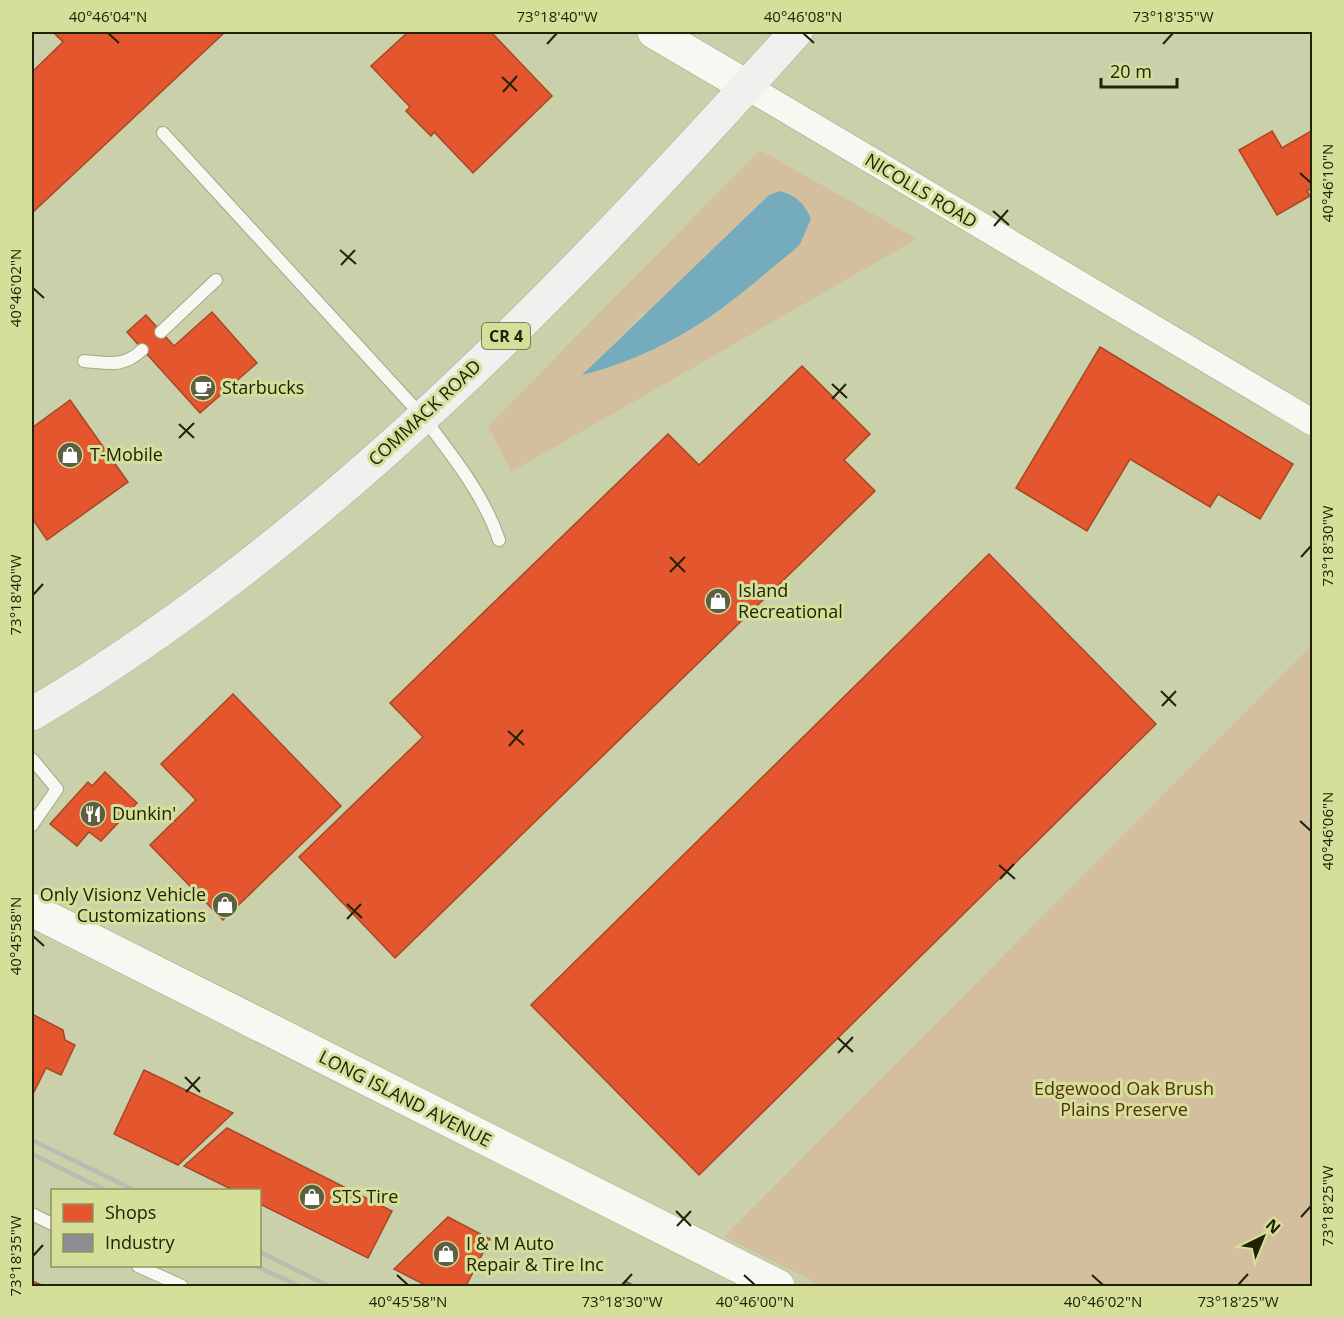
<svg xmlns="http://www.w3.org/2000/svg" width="1344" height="1318" font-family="'Open Sans',sans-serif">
  <rect width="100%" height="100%" fill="#cad0a9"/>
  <g fill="#d3be9e" fill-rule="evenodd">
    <path d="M760 150 917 239 511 472 488 426ZM792 252C772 267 754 283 735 299 692 334 636 362 583 375L642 314Z"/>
    <path d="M1312 645V1286H815L809 1279 724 1237Z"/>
  </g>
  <path fill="#75acbd" d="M779 191C795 194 805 204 811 219L800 244 792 252C772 267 754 284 734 299 691 334 635 362 582 375L768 196Z"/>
  <g fill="#e4572e" stroke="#a94722" stroke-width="1.5">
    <path d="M53 32H225L32 213V72L63 42Z"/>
    <path d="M408 32H491L552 96 473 173 434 132 431 136 406 111 410 107 371 66Z"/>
    <path d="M1272 131 1282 148 1311 131 1312 134V188L1307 191 1310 196 1277 215 1239 150Z"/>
    <path d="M212 312 257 363 200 413 127 332 146 315 174 346Z"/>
    <path d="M1100 347 1293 464 1260 519 1218 494 1210 507 1130 459 1087 531 1016 488Z"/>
    <path d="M802 366 870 434 844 460 875 491 395 958 299 857 423 737 390 703 668 434 699 465Z"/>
    <path d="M70 400 128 482 47 540 32 518V428Z"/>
    <path d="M989 554 1156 724 699 1175 531 1005Z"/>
    <path d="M233 694 341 806 223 920 150 845 196 800 161 764Z"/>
    <path d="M105 772 137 803 101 841 89 832 77 846 50 824 88 782 92 786Z"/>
    <path d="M32 1014 63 1030 65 1040 75 1045 61 1075 46 1068 33 1094Z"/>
    <path d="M144 1070 233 1113 178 1165 114 1134Z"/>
    <path d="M227 1128 392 1211 368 1258 260 1204V1190H233L184 1166Z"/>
    <path d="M448 1217 490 1239 466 1286H427L394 1269Z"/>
    <path d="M32 1281 44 1286H32Z"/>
  </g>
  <path fill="#8d8d92" stroke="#6c6d68" stroke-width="1.5" d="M625 1281 635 1286H622Z"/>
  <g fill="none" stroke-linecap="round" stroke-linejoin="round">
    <g stroke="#a3a789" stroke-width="14">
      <g id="lane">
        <path d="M163 133 423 417C452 455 484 495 499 540"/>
        <path d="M161 332 216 280"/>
        <path d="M84 361C109 363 123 368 142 350"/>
        <path d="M32 759 57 789 32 825"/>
        <path d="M32 1214 52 1224"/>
        <path d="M138 1266 182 1286"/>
      </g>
    </g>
    <g stroke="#a3a789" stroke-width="27">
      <path id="street" d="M746 86 1312 422"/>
    </g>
    <g stroke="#a3a789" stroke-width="34">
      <g id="secondary">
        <path d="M654 32 746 86"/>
        <path d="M32 910 778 1286"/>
      </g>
    </g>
    <g stroke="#aeb0a2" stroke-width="34">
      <path id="primary" d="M32 714C327 539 568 285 796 32"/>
    </g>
    <use href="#lane" stroke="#f7f8f2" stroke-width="12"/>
    <use href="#street" stroke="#f7f8f2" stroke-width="26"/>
    <use href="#secondary" stroke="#f7f8f2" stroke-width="33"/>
    <use href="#primary" stroke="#f0f0ee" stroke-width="33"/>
    <g stroke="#babcb1" stroke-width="4.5">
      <path d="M32 1140 134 1190"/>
      <path d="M32 1154 105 1190"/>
      <path d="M260 1252 329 1286"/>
      <path d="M256 1266 299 1286"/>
    </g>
  </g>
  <path fill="none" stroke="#202307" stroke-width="2" d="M108 33 119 43M803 33 814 43M547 44 557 33M1163 44 1173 33M502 77 517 91M503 92 517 76M1300 173 1311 183M993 211 1009 225M994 226 1008 210M340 250 356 264M341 265 355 250M33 288 44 298M832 384 847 398M832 399 846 384M179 424 194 438M179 438 194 423M670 557 685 572M1301 557 1311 546M670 572 685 557M33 595 43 584M1161 691 1176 706M1162 706 1176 691M508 731 524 745M509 746 523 730M1300 821 1311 831M999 865 1015 879M1000 879 1014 864M347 904 362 918M347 919 361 904M33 936 44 946M838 1038 853 1052M838 1053 853 1037M185 1077 200 1092M186 1092 200 1077M676 1211 691 1226M1301 1217 1311 1206M677 1226 691 1211M33 1256 43 1245M397 1275 408 1285M744 1275 755 1285M1092 1275 1103 1285M622 1285 632 1274M1238 1285 1248 1274"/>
  <defs>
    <g id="cafe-disc" transform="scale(1.35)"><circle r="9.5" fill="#5c6040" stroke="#d5df9a"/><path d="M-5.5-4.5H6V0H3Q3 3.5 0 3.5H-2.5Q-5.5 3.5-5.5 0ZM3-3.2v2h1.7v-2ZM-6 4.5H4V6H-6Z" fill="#fff"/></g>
    <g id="shop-disc" transform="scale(1.35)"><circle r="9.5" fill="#5c6040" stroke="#d5df9a"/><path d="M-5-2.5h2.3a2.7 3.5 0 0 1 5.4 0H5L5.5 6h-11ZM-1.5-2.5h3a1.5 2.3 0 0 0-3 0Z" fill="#fff"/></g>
    <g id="restaurant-disc" transform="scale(1.35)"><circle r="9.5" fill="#5c6040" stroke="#d5df9a"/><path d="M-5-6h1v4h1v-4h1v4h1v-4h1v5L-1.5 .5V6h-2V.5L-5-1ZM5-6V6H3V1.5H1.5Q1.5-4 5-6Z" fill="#fff"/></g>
  </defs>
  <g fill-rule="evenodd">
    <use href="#cafe-disc" x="203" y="388"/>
    <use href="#shop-disc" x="70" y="455"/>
    <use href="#shop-disc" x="718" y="601"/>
    <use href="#restaurant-disc" x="93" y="814"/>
    <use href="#shop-disc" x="225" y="905"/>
    <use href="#shop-disc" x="312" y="1197"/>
    <use href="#shop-disc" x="446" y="1254"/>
  </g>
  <g text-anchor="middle" stroke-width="6" stroke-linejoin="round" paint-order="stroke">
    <rect fill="#d5df9a" stroke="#565b33" stroke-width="1.5" x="482" y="323" width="48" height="26" rx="4.5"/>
    <g font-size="16" font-weight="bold" fill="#202307">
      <text x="506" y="342">CR 4</text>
    </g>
    <g font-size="18" fill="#202307" stroke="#d5df9a">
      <text transform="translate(921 191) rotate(31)" y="6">NICOLLS ROAD</text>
      <text transform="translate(425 413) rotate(-43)" y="6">COMMACK ROAD</text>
      <text transform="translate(405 1099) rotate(27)" y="6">LONG ISLAND AVENUE</text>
    </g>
    <g font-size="18" fill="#202307" stroke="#d5df9a" text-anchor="start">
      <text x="222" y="394">Starbucks</text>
      <text x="90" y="461">T-Mobile</text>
      <text x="738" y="597">Island<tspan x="738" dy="21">Recreational</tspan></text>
      <text x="112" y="820">Dunkin'</text>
      <text x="206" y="901" text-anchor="end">Only Visionz Vehicle<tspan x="206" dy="21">Customizations</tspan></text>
      <text x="332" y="1203">STS Tire</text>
      <text x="466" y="1250">I &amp; M Auto<tspan x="466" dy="21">Repair &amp; Tire Inc</tspan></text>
    </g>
    <g font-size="18" fill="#572e0c" stroke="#d5df9a">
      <text x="1124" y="1095">Edgewood Oak Brush<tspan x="1124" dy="21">Plains Preserve</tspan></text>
    </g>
  </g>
  <rect width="1344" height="1318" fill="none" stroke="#d5df9a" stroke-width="66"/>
  <rect x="51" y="1189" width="210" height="78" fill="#d5df9a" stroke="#8d945f" stroke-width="1.5"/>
  <rect x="63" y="1204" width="30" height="18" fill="#e4572e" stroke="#8d945f" stroke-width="1.5"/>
  <text x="105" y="1219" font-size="18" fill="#202307">Shops</text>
  <rect x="63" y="1234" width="30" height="18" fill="#8d8d92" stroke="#8d945f" stroke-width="1.5"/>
  <text x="105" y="1249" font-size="18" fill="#202307">Industry</text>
  <g transform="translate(1263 1237) rotate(43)" stroke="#d5df9a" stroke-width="4.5" paint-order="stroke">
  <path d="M0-4.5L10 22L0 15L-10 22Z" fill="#202307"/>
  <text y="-9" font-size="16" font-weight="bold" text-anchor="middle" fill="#202307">N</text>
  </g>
  <path d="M1101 78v9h76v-9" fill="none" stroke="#202307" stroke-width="3"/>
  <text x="1110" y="78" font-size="18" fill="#202307" stroke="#d5df9a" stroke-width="4.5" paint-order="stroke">20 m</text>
  <rect x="33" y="33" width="1278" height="1252" fill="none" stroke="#202307" stroke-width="2"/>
  <g font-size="15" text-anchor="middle" fill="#202307">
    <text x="108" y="22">40°46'04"N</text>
    <text x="557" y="22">73°18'40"W</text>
    <text x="803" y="22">40°46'08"N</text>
    <text x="1173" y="22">73°18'35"W</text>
    <text transform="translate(1328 183) rotate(-90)" y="5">40°46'10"N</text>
    <text transform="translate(16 288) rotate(-90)" y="5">40°46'02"N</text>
    <text transform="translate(1328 546) rotate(-90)" y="5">73°18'30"W</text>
    <text transform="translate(16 595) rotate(-90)" y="5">73°18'40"W</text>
    <text transform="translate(1328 831) rotate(-90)" y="5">40°46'06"N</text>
    <text transform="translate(16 936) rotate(-90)" y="5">40°45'58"N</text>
    <text transform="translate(1328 1206) rotate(-90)" y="5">73°18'25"W</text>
    <text transform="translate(16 1256) rotate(-90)" y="5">73°18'35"W</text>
    <text x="408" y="1307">40°45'58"N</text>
    <text x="622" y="1307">73°18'30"W</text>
    <text x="755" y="1307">40°46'00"N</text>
    <text x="1103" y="1307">40°46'02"N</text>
    <text x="1238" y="1307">73°18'25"W</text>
  </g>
</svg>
